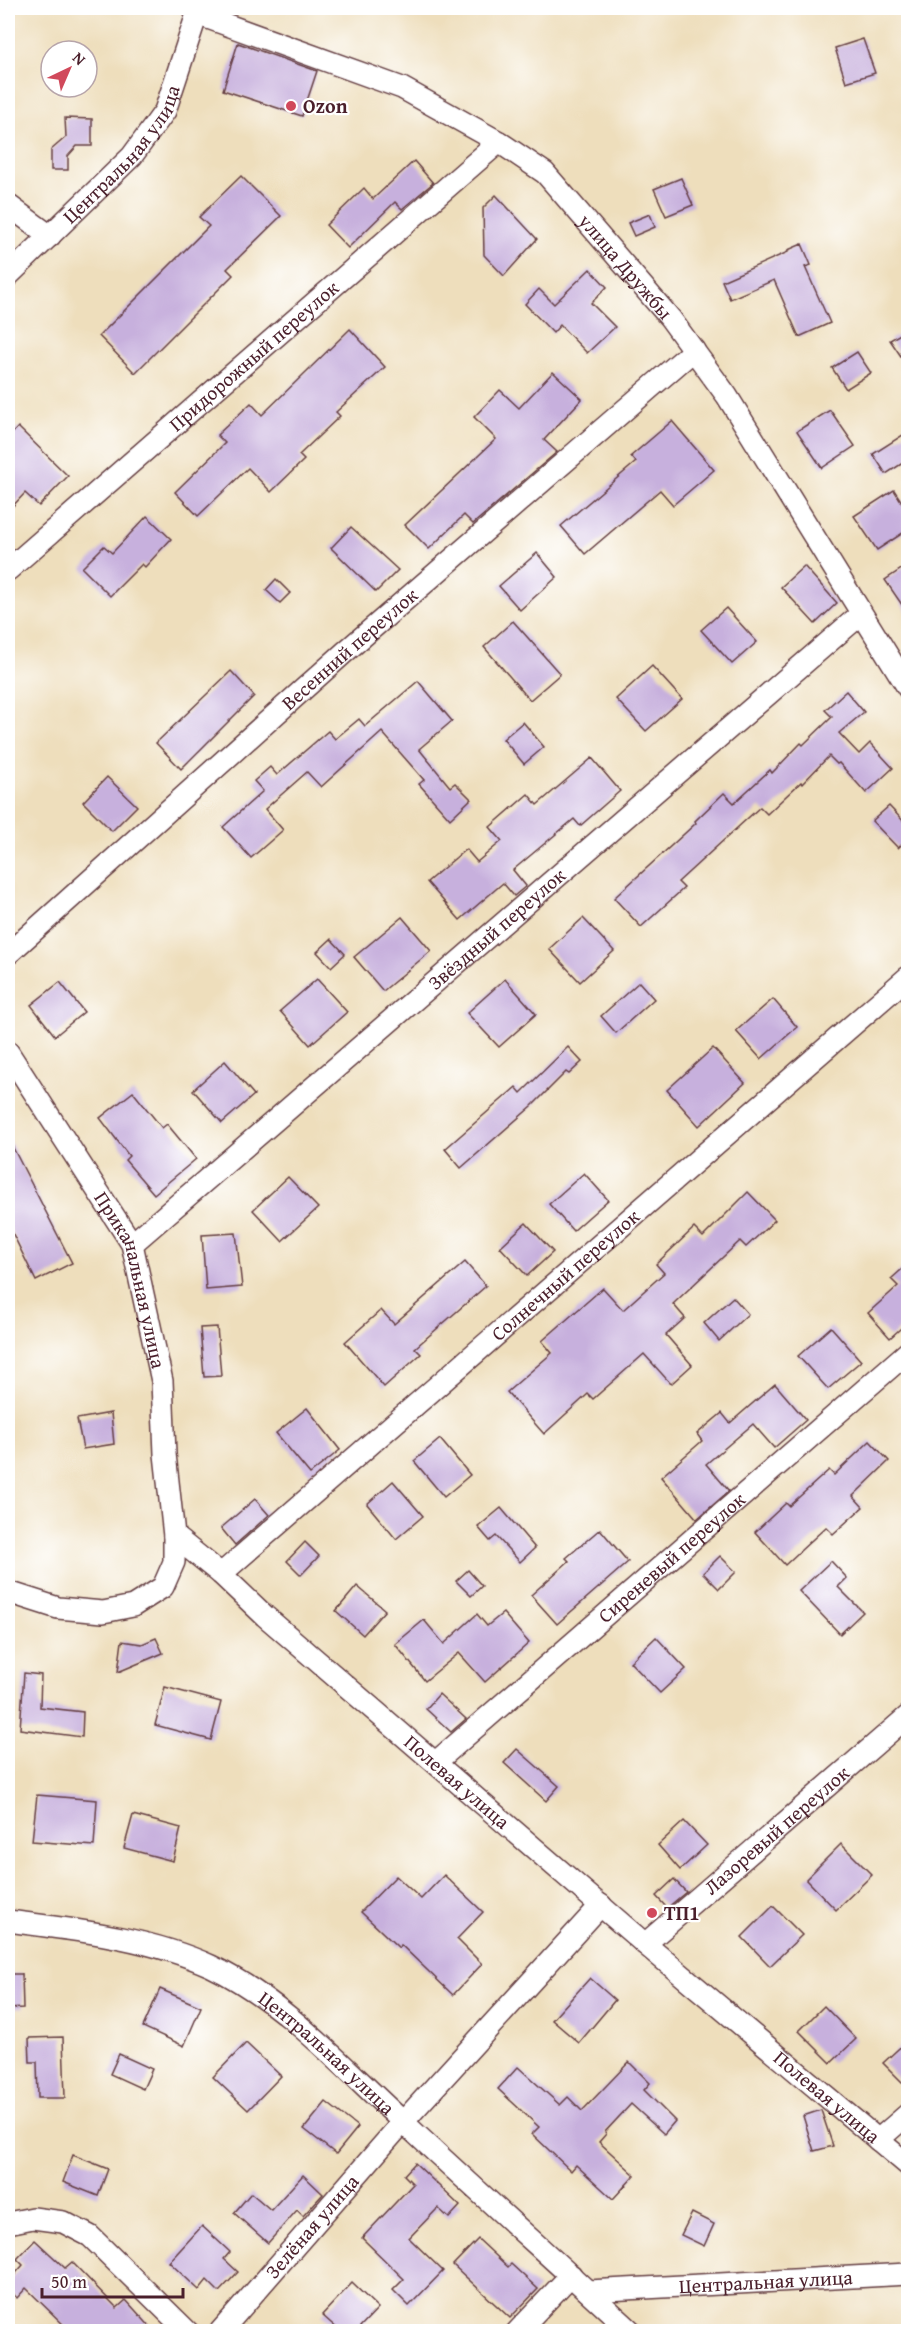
<svg xmlns="http://www.w3.org/2000/svg" width="916" height="2339" font-family="'Gentium Book Plus',serif">
  <rect width="100%" height="100%" fill="#fff"/>
  <filter id="ink" filterUnits="userSpaceOnUse"><feTurbulence type="fractalNoise" baseFrequency=".0167" numOctaves="2"/><feDisplacementMap in="SourceGraphic" scale="12" xChannelSelector="R" yChannelSelector="G"/><feConvolveMatrix kernelMatrix="1 2 1 2 8 2 1 2 1" color-interpolation-filters="sRGB"/></filter>
  <filter id="wash" filterUnits="userSpaceOnUse"><feTurbulence type="fractalNoise" baseFrequency=".008" numOctaves="4" result="noise"/><feDisplacementMap in="SourceGraphic" scale="24" xChannelSelector="R" yChannelSelector="G"/><feGaussianBlur stdDeviation="1.35" result="paint"/><feColorMatrix in="noise" values="0 0 0 0 0 0 0 0 0 0 0 0 0 0 0 0 0 1.4 0 .05"/><feComposite in="paint" operator="in"/></filter>
  <g filter="url(#wash)">
    <rect width="100%" height="100%" fill="#eedebc"/>
    <g id="blocks">
      <g fill="#c7b0dd">
        <path d="M863 39 875 73 846 82 835 48Z"/>
        <path d="M238 43 317 71 302 116 223 90Z"/>
        <path d="M65 118 92 119V146H77L68 156V170H51V150L66 137Z"/>
        <path d="M414 161 433 183 402 209 395 202 348 248 326 225 364 188 373 199Z"/>
        <path d="M241 176 281 216 227 269 233 275 135 373 99 336 209 226 199 217Z"/>
        <path d="M681 178 693 205 666 216 654 189Z"/>
        <path d="M496 195 537 239 504 276 484 255 483 208Z"/>
        <path d="M650 214 655 227 634 236 628 223Z"/>
        <path d="M802 244 811 265 805 267 830 323 799 337 774 280 730 299 722 281 788 252V250Z"/>
        <path d="M590 269 607 287 591 303 615 327 587 353 560 325 553 333 525 304 539 289 554 304Z"/>
        <path d="M350 329 385 367 336 412 340 416 299 455 304 460 271 492 248 468 198 516 175 492 225 443 217 435 251 403 262 415Z"/>
        <path d="M909 329V368L890 340Z"/>
        <path d="M857 352 871 373 846 389 832 368Z"/>
        <path d="M553 372 582 399 544 440 557 452 473 524 464 515 429 549 405 525 496 439 474 417 500 390 519 408Z"/>
        <path d="M830 410 855 446 822 468 797 431Z"/>
        <path d="M672 421 714 470 673 505 660 490 585 554 561 526 636 462 631 456Z"/>
        <path d="M18 427 68 476 39 506 25 493 8 511V438Z"/>
        <path d="M909 431V459L886 474 873 454Z"/>
        <path d="M894 490 909 513V529L877 550 854 516Z"/>
        <path d="M147 516 171 539 145 567 142 564 110 596 82 568 104 546 112 553Z"/>
        <path d="M351 527 398 570 376 592 331 548Z"/>
        <path d="M537 553 557 577 520 610 499 586Z"/>
        <path d="M909 564V615L885 580Z"/>
        <path d="M804 566 837 603 815 624 781 587Z"/>
        <path d="M276 579 290 593 280 603 266 590Z"/>
        <path d="M726 608 757 642 732 664 701 630Z"/>
        <path d="M513 621 560 674 530 700 484 647Z"/>
        <path d="M652 666 682 699 646 731 616 699Z"/>
        <path d="M231 671 254 696 181 769 156 743Z"/>
        <path d="M418 681 452 721 419 749 450 787 455 783 471 799 450 819 419 784 424 780 382 732 321 787 307 772 265 809 283 830 251 858 223 827 263 791 254 781 270 767 277 775 328 731 335 739 359 719 365 726Z"/>
        <path d="M846 691 864 712 839 733 859 754 870 743 893 768 866 793 839 763 837 764 829 756 802 784 801 782 767 814 760 807 678 882 684 888 641 927 614 898 696 823 695 821 724 793 734 803 770 770 772 773 801 743 803 745 832 717 825 710Z"/>
        <path d="M523 722 544 747 524 764 503 739Z"/>
        <path d="M592 758 620 791 580 826 574 819 513 870 526 886 514 896 503 883 460 920 427 882 466 849 477 862 502 841 490 827 528 794 537 805Z"/>
        <path d="M107 777 137 806 112 831 83 802Z"/>
        <path d="M889 806 909 827V838L898 848 872 821Z"/>
        <path d="M402 917 431 951 383 991 354 957Z"/>
        <path d="M583 918 614 951 580 982 549 949Z"/>
        <path d="M331 939 345 954 331 967 317 952Z"/>
        <path d="M317 979 347 1012 310 1045 280 1011Z"/>
        <path d="M505 979 536 1014 499 1047 467 1013Z"/>
        <path d="M60 982 84 1012 55 1036 31 1005Z"/>
        <path d="M639 982 654 999 616 1033 601 1016Z"/>
        <path d="M773 999 797 1027 761 1059 736 1031Z"/>
        <path d="M568 1047 582 1062 569 1074 566 1072 532 1106 461 1168 445 1149 516 1087 521 1093Z"/>
        <path d="M713 1048 745 1083 699 1126 667 1090Z"/>
        <path d="M225 1061 254 1095 222 1123 193 1090Z"/>
        <path d="M133 1092 162 1128 167 1124 196 1159 154 1194 125 1160 129 1156 100 1118Z"/>
        <path d="M8 1138 72 1263 36 1281 8 1224Z"/>
        <path d="M584 1173 608 1200 573 1231 549 1204Z"/>
        <path d="M288 1177 318 1208 282 1241 253 1210Z"/>
        <path d="M748 1192 775 1220 746 1247 740 1241 673 1304 685 1318 666 1335 692 1365 671 1384 644 1354 593 1399 588 1394 544 1434 507 1392 552 1353 542 1341 603 1288 623 1310 664 1273 656 1264 694 1228 703 1237Z"/>
        <path d="M526 1223 553 1252 527 1276 500 1247Z"/>
        <path d="M236 1233 242 1287 206 1290 202 1235Z"/>
        <path d="M465 1262 486 1286 415 1348 421 1354 384 1387 345 1342 381 1310 394 1324Z"/>
        <path d="M909 1263V1321L890 1338 868 1313 898 1286 891 1279Z"/>
        <path d="M733 1297 748 1314 719 1341 704 1323Z"/>
        <path d="M217 1327 221 1376 204 1377 200 1328Z"/>
        <path d="M831 1327 861 1361 828 1389 798 1356Z"/>
        <path d="M775 1384 806 1420 774 1448 753 1424 706 1464 729 1491 697 1519 661 1477 702 1441 697 1434 722 1413 730 1423Z"/>
        <path d="M307 1408 340 1450 310 1474 276 1433Z"/>
        <path d="M111 1413 114 1444 83 1449 77 1419Z"/>
        <path d="M440 1439 470 1475 444 1497 414 1461Z"/>
        <path d="M870 1441 889 1461 853 1496 863 1507 833 1534 826 1527 785 1565 755 1532 786 1503 789 1506 829 1470 834 1475Z"/>
        <path d="M393 1481 423 1516 396 1539 367 1504Z"/>
        <path d="M255 1499 269 1515 235 1545 221 1528Z"/>
        <path d="M501 1508 535 1548 520 1562 496 1536 490 1541 478 1527Z"/>
        <path d="M600 1529 628 1562 557 1624 531 1595 569 1561 566 1558Z"/>
        <path d="M305 1542 319 1556 301 1575 287 1561Z"/>
        <path d="M720 1556 736 1572 719 1589 703 1573Z"/>
        <path d="M831 1561 847 1578 838 1587 863 1612 840 1634 799 1591Z"/>
        <path d="M468 1570 482 1586 471 1596 456 1581Z"/>
        <path d="M357 1586 385 1610 363 1635 336 1611Z"/>
        <path d="M503 1613 529 1643 485 1682 459 1653 425 1681 395 1644 424 1620 444 1644 477 1614 487 1626Z"/>
        <path d="M656 1637 686 1669 660 1693 630 1662Z"/>
        <path d="M156 1638 163 1653 118 1672 122 1641 142 1644Z"/>
        <path d="M24 1673 41 1675 40 1707 83 1712 82 1737 20 1729Z"/>
        <path d="M165 1687 221 1702 211 1740 155 1725Z"/>
        <path d="M439 1694 466 1719 451 1732 426 1709Z"/>
        <path d="M517 1749 559 1786 546 1801 504 1763Z"/>
        <path d="M37 1795 97 1800 94 1846 32 1841Z"/>
        <path d="M133 1815 181 1828 173 1861 124 1848Z"/>
        <path d="M684 1821 707 1845 680 1870 658 1845Z"/>
        <path d="M841 1844 872 1875 836 1910 806 1879Z"/>
        <path d="M444 1875 483 1912 457 1939 482 1964 453 1995 401 1945 399 1948 361 1912 396 1876 421 1899Z"/>
        <path d="M674 1879 686 1892 667 1908 656 1896Z"/>
        <path d="M773 1906 802 1935 770 1966 742 1937Z"/>
        <path d="M8 1974H22L23 2008 8 2009Z"/>
        <path d="M590 1978 615 2000 579 2043 552 2020Z"/>
        <path d="M160 1989 201 2007 184 2046 143 2027Z"/>
        <path d="M824 2006 856 2039 831 2063 799 2031Z"/>
        <path d="M63 2037 65 2098H38L37 2062H30L29 2038Z"/>
        <path d="M909 2039V2089L883 2063Z"/>
        <path d="M246 2043 281 2076 248 2110 213 2077Z"/>
        <path d="M119 2054 152 2069 143 2089 110 2074Z"/>
        <path d="M629 2062 650 2083 644 2090 675 2121 664 2134 631 2104 605 2132 606 2134 599 2142 635 2175 613 2199 576 2165 571 2171 532 2134 539 2127 498 2089 518 2067 560 2105 568 2097 582 2111Z"/>
        <path d="M326 2102 358 2127 336 2154 304 2129Z"/>
        <path d="M821 2110 833 2146 814 2151 803 2116Z"/>
        <path d="M73 2155 108 2169 98 2196 63 2182Z"/>
        <path d="M415 2163 460 2206 449 2218 438 2208 409 2238 443 2271 409 2306 393 2290 404 2279 362 2238 413 2184 404 2175Z"/>
        <path d="M303 2175 323 2194 303 2216 297 2210 268 2243 234 2213 251 2193 271 2210Z"/>
        <path d="M692 2213 714 2224 704 2246 681 2235Z"/>
        <path d="M202 2226 230 2252 224 2259 238 2272 219 2292 207 2280 199 2290 169 2262Z"/>
        <path d="M478 2239 508 2267 511 2264 538 2289 510 2318 453 2265Z"/>
        <path d="M35 2240 65 2268 72 2262 117 2308 126 2300 154 2331H70L26 2288 17 2298 8 2289V2282L23 2265 17 2259Z"/>
        <path d="M352 2283 378 2308 356 2331H340L322 2315Z"/>
      </g>
    </g>
  </g>
  <g filter="url(#ink)">
    <use href="#blocks" fill-opacity="0" stroke="#633c41" stroke-width="1.5"/>
    <g fill="none" stroke-linecap="round" stroke-linejoin="round">
      <g stroke="#633c41" stroke-width="24">
        <g id="minor">
          <path id="s1" d="M197 14 402 88 499 142 545 173 670 318 727 396 908 688"/>
          <path d="M8 205 50 236"/>
          <path id="s2" d="M8 276 132 156 165 111 199 8"/>
          <path id="s3" d="M8 570 499 142"/>
          <path id="s4" d="M8 954 345 652 694 350"/>
          <path id="s5" d="M8 1052 132 1244 162 1381 165 1454 174 1536"/>
          <path id="s6" d="M132 1244 861 614"/>
          <path id="s7" d="M221 1574 908 977"/>
          <path id="s8" d="M8 1592 58 1608 103 1612 133 1606 163 1587 174 1562V1536L221 1574 265 1616 645 1944 908 2165"/>
          <path id="s9" d="M436 1762 908 1352"/>
          <path id="s10" d="M8 1921C76 1930 147 1937 211 1966 284 2001 342 2066 401 2120 477 2191 555 2261 632 2332"/>
          <path id="s11" d="M645 1944 908 1716"/>
          <path d="M878 2140 908 2114"/>
          <path d="M8 2223 33 2218 63 2222 90 2236 188 2332"/>
          <path id="s12" d="M588 2291 908 2274"/>
          <path id="s13" d="M220 2332 403 2122 601 1905"/>
          <path d="M517 2332 571 2275"/>
        </g>
      </g>
      <use href="#minor" stroke="#fff" stroke-width="21"/>
    </g>
  </g>
  <g fill="#d1495b" stroke="#fff" stroke-width="2">
    <circle cx="291" cy="106" r="6"/>
    <circle cx="652" cy="1913" r="6"/>
  </g>
  <g text-anchor="middle" stroke-width="4.5" stroke-linejoin="round" paint-order="stroke">
    <g font-size="20" font-weight="bold" fill="#4a1f2b" stroke="#fff" text-anchor="start">
      <text x="303" y="113">Ozon</text>
      <text x="664" y="1920">ТП1</text>
    </g>
    <g font-size="20" fill="#4a1f2b" stroke="#fff">
      <text dy="7" stroke="none"><textPath href="#s2" startOffset="168">Центральная улица</textPath></text>
      <text dy="7" stroke="none"><textPath href="#s1" startOffset="508">улица Дружбы</textPath></text>
      <text dy="7" stroke="none"><textPath href="#s3" startOffset="326">Придорожный переулок</textPath></text>
      <text dy="7" stroke="none"><textPath href="#s4" startOffset="458">Весенний переулок</textPath></text>
      <text dy="7" stroke="none"><textPath href="#s6" startOffset="482">Звёздный переулок</textPath></text>
      <text dy="7" stroke="none"><textPath href="#s7" startOffset="456">Солнечный переулок</textPath></text>
      <text dy="7" stroke="none"><textPath href="#s5" startOffset="262">Приканальная улица</textPath></text>
      <text dy="7" stroke="none"><textPath href="#s9" startOffset="312">Сиреневый переулок</textPath></text>
      <text dy="7" stroke="none"><textPath href="#s8" startOffset="592">Полевая улица</textPath></text>
      <text dy="7" stroke="none"><textPath href="#s11" startOffset="174">Лазоревый переулок</textPath></text>
      <text dy="7" stroke="none"><textPath href="#s10" startOffset="354">Центральная улица</textPath></text>
      <text dy="7" stroke="none"><textPath href="#s8" startOffset="1078">Полевая улица</textPath></text>
      <text dy="7" stroke="none"><textPath href="#s13" startOffset="140">Зелёная улица</textPath></text>
      <text dy="7" stroke="none"><textPath href="#s12" startOffset="178">Центральная улица</textPath></text>
    </g>
  </g>
  <rect width="916" height="2339" fill="none" stroke="#fff" stroke-width="30"/>
  <g transform="translate(69 69) rotate(44)"><circle r="28" fill="#ffffff" stroke="#b7a5aa" stroke-width="1.5"/>
  <path d="M0-4.5L10 22L0 15L-10 22Z" fill="#d1495b"/>
  <text y="-9" font-size="16" font-weight="bold" text-anchor="middle" fill="#4a1f2b">N</text>
  </g>
  <path d="M42 2288v9h141v-9" fill="none" stroke="#4a1f2b" stroke-width="3"/>
  <text x="51" y="2288" font-size="18" fill="#4a1f2b" stroke="#ffffff" stroke-width="4.5" paint-order="stroke">50 m</text>
</svg>
